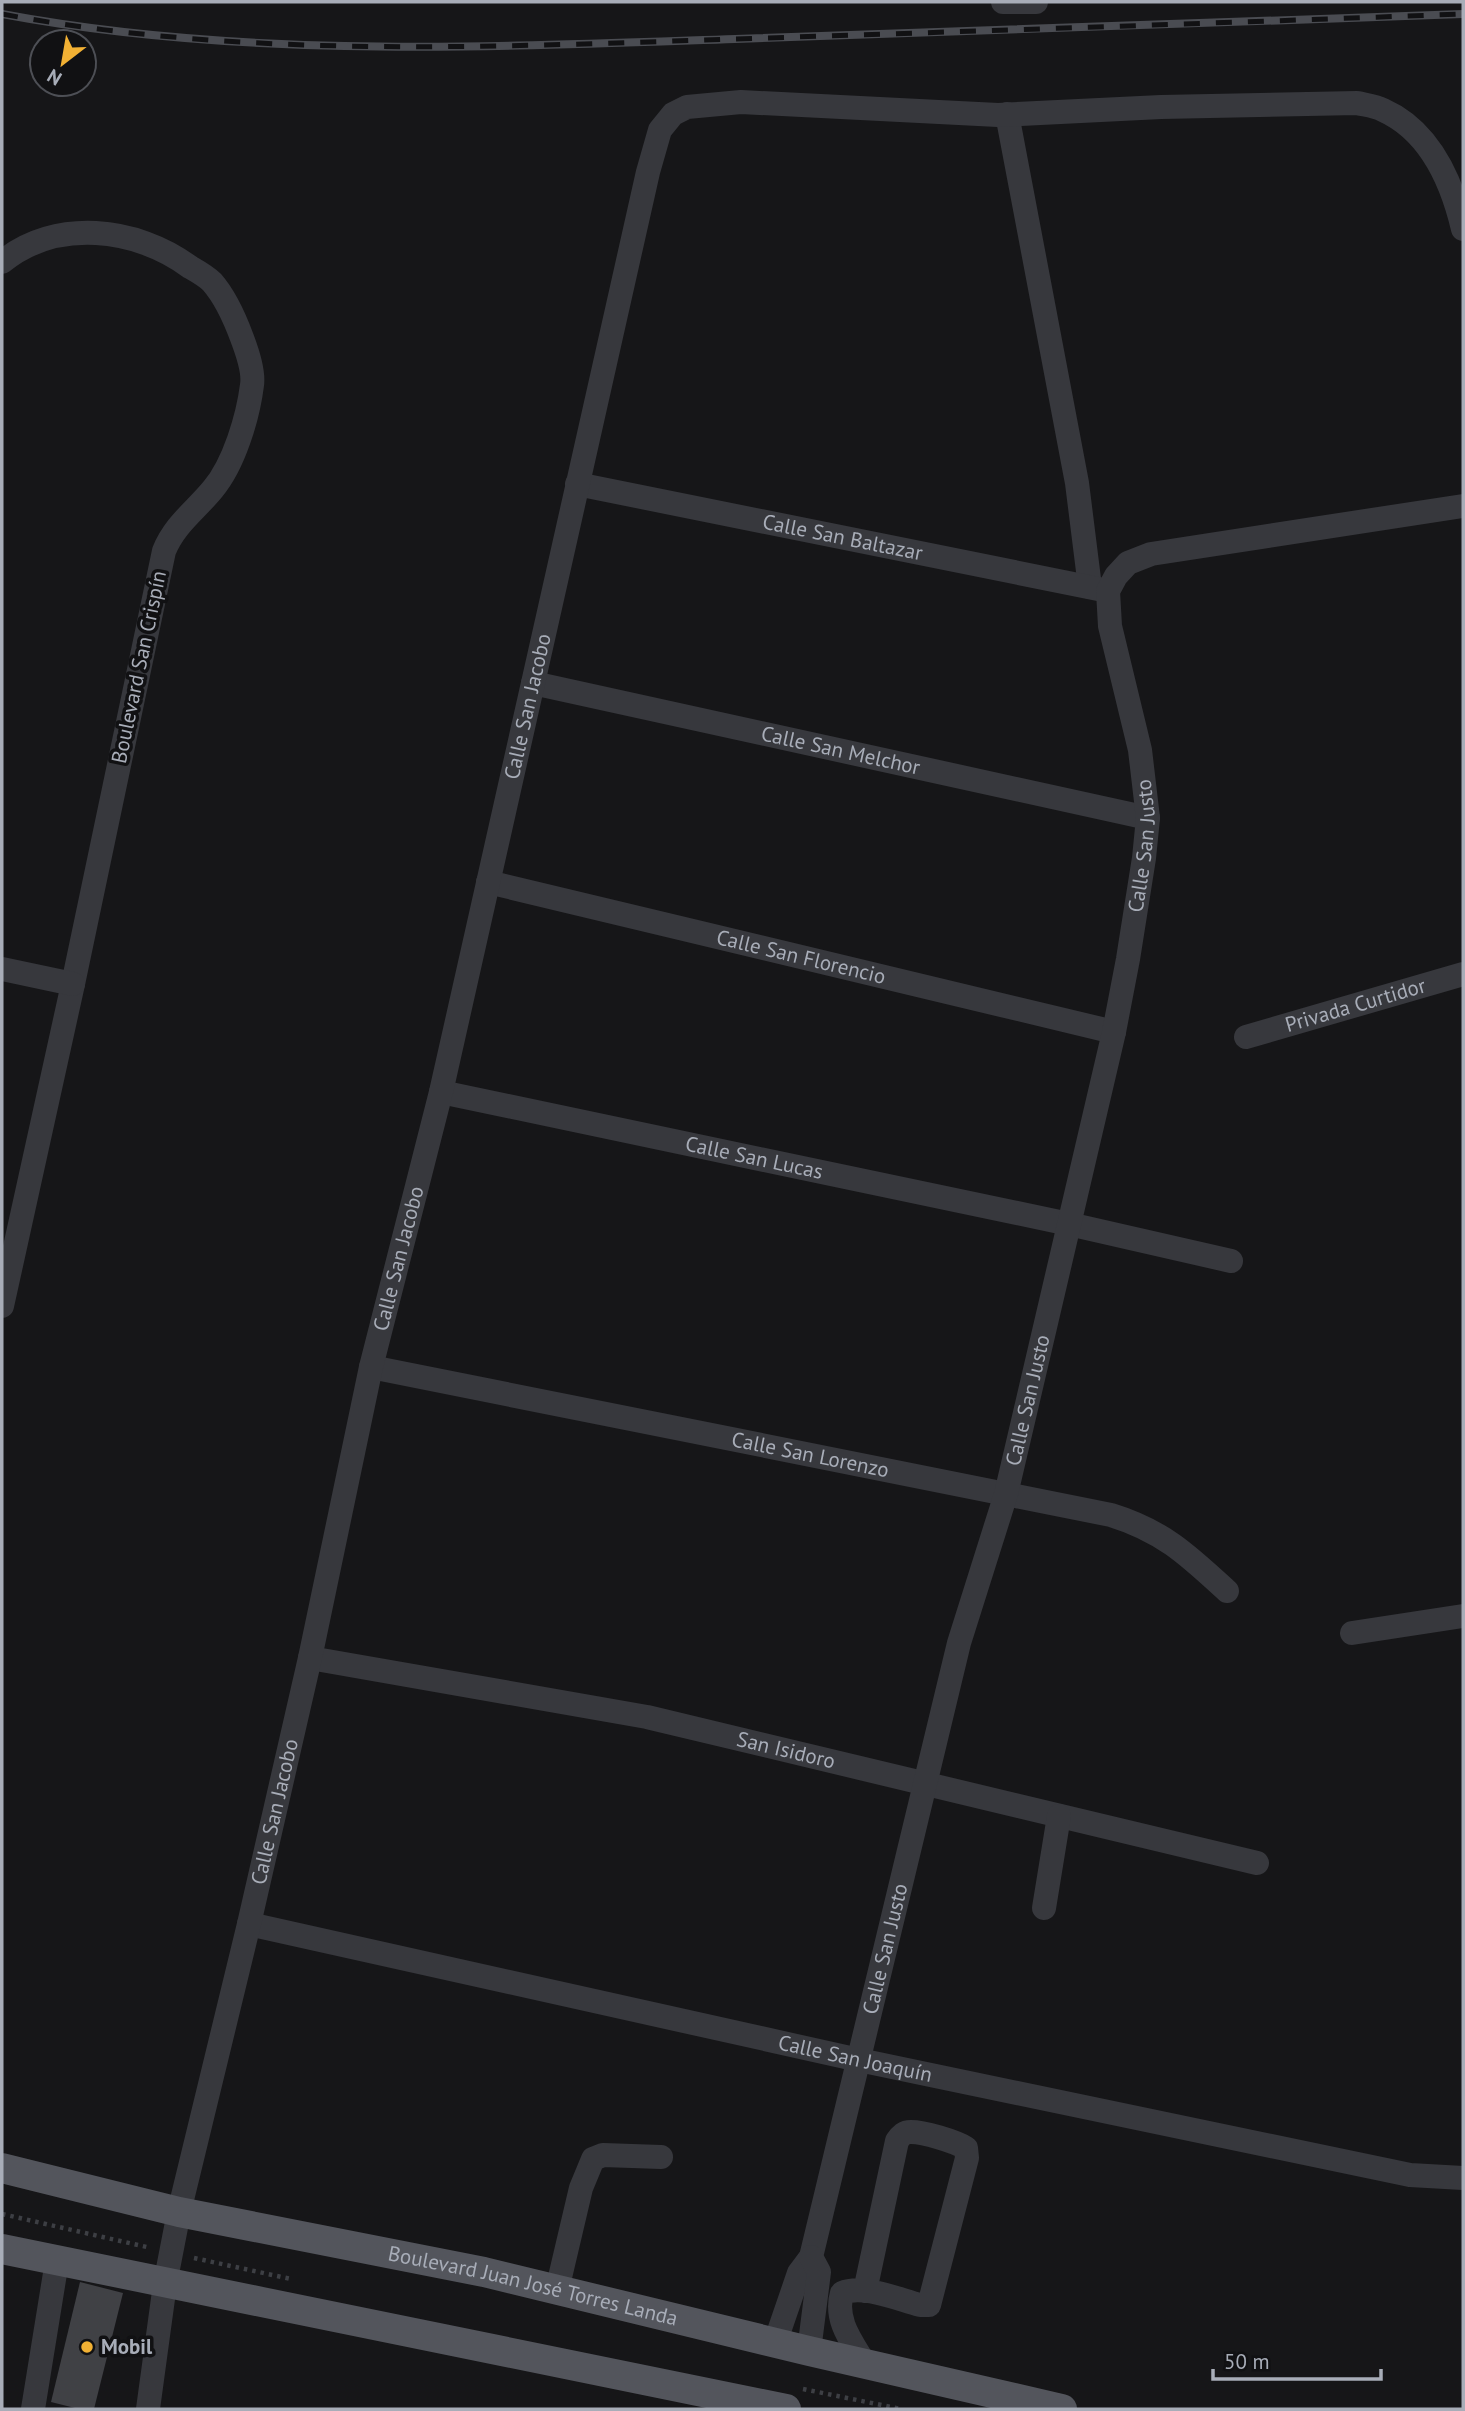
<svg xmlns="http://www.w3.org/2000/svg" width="1465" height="2411" font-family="'PT Sans',sans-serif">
  <rect width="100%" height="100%" fill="#161618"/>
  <path fill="#404145" d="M80 2282 123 2293 94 2409H79L51 2402Z"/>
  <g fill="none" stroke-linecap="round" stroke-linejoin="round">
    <g stroke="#3d3f44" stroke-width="4.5" stroke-dasharray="3.5 5" stroke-linecap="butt">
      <path d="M2 2214 151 2248"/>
      <path d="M194 2258 291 2279"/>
      <path d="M803 2389 901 2409"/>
    </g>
    <g stroke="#37383d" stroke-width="24">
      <path d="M1003 2H1036"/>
      <path d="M1007 114 1077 483 1090 587"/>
      <path d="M2 262C56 218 136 227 190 267 197 271 206 276 212 282 226 298 235 319 242 338 247 351 254 372 252 385 248 417 234 464 213 489 196 510 175 524 164 551L73 984 2 1306"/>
      <path id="s1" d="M577 484 1108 591"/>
      <path id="s2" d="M533 683 1148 818"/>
      <path id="s3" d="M488 882 1114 1032"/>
      <path d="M2 969 73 984"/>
      <path id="s4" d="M1246 1037 1463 974"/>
      <path id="s5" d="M441 1092 1069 1224 1231 1261"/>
      <path id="s6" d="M371 1367 1111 1515C1163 1531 1188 1555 1227 1591"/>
      <path d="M1352 1633 1463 1616"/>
      <path id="s7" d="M310 1658 647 1717 1257 1863"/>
      <path d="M1044 1908 1059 1816"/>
      <path id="s8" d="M249 1924 859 2060 1410 2175 1463 2178"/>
      <path d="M557 2290 581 2188 593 2159 603 2155 661 2157"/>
      <path d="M865 2291 897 2141C901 2135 904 2132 911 2132 924 2132 954 2141 966 2148L967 2158 929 2305H920C897 2299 863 2284 842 2293 834 2320 852 2342 865 2364"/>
      <path id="s9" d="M775 2343 799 2273 811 2257 959 1643 1006 1494 1114 1032 1128 959 1144 858 1148 818 1140 750 1110 626 1108 591 1116 576 1128 563 1151 554 1463 506"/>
      <path d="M809 2351 819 2272 811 2257"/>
      <path d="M33 2409 57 2261"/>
      <path id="s10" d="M148 2409 165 2284 179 2212 249 1924 310 1658 371 1367 441 1092 648 172 660 130 673 114 687 107 741 102 998 115 1161 107 1357 103C1365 105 1375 106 1383 110 1430 131 1452 182 1463 229"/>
    </g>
    <g stroke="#53555c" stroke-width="30">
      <path id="s11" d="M2 2168 179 2212 484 2272 809 2351 1062 2409"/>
      <path d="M2 2249 786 2409"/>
    </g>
    <g stroke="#4a4c52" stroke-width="8">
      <path id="rail" d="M2 14C243 59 492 47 735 39 978 31 1221 23 1463 14"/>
    </g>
    <use href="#rail" stroke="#111113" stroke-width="5" stroke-dasharray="16" stroke-linecap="butt"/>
  </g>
  <circle fill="#f2b134" stroke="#111113" stroke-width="2.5" cx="87" cy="2347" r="7"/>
  <g text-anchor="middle" stroke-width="7" stroke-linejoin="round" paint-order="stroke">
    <g font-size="21" fill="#a8adb8" stroke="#111113">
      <text dy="7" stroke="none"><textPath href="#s1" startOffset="271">Calle San Baltazar</textPath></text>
      <text transform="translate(139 667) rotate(-78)" y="7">Boulevard San Crispín</text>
      <text dy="7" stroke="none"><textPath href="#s10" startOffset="1745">Calle San Jacobo</textPath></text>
      <text dy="7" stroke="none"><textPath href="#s2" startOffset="315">Calle San Melchor</textPath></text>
      <text dy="7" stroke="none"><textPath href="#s9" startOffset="1545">Calle San Justo</textPath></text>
      <text dy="7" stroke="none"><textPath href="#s3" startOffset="322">Calle San Florencio</textPath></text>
      <text dy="7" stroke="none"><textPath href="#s4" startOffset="114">Privada Curtidor</textPath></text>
      <text dy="7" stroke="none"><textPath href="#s5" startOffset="320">Calle San Lucas</textPath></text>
      <text dy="7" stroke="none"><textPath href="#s10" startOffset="1178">Calle San Jacobo</textPath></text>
      <text dy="7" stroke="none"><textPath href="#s9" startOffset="978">Calle San Justo</textPath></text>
      <text dy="7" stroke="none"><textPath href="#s6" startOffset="448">Calle San Lorenzo</textPath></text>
      <text dy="7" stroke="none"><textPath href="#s7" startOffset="485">San Isidoro</textPath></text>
      <text dy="7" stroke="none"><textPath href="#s10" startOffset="611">Calle San Jacobo</textPath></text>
      <text dy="7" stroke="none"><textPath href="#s9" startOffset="411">Calle San Justo</textPath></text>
      <text dy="7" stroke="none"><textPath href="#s8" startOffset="621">Calle San Joaquín</textPath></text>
      <text dy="7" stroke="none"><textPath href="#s11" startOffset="544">Boulevard Juan José Torres Landa</textPath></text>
    </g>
    <g font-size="21" font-weight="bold" fill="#a8adb8" stroke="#111113" text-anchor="start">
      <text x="101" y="2354">Mobil</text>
    </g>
  </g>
  <rect width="1465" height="2411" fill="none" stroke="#a8adb8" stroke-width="7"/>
  <g transform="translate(63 63) rotate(211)"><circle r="33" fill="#111113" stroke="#4d4f55" stroke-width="2"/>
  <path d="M0-5L12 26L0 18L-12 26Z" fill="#f2b134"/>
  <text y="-10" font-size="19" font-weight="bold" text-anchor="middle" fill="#a8adb8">N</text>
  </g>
  <path d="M1213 2369v10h168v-10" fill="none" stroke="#a8adb8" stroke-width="3.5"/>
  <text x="1224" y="2369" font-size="21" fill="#a8adb8" stroke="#111113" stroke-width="5" paint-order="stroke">50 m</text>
</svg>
